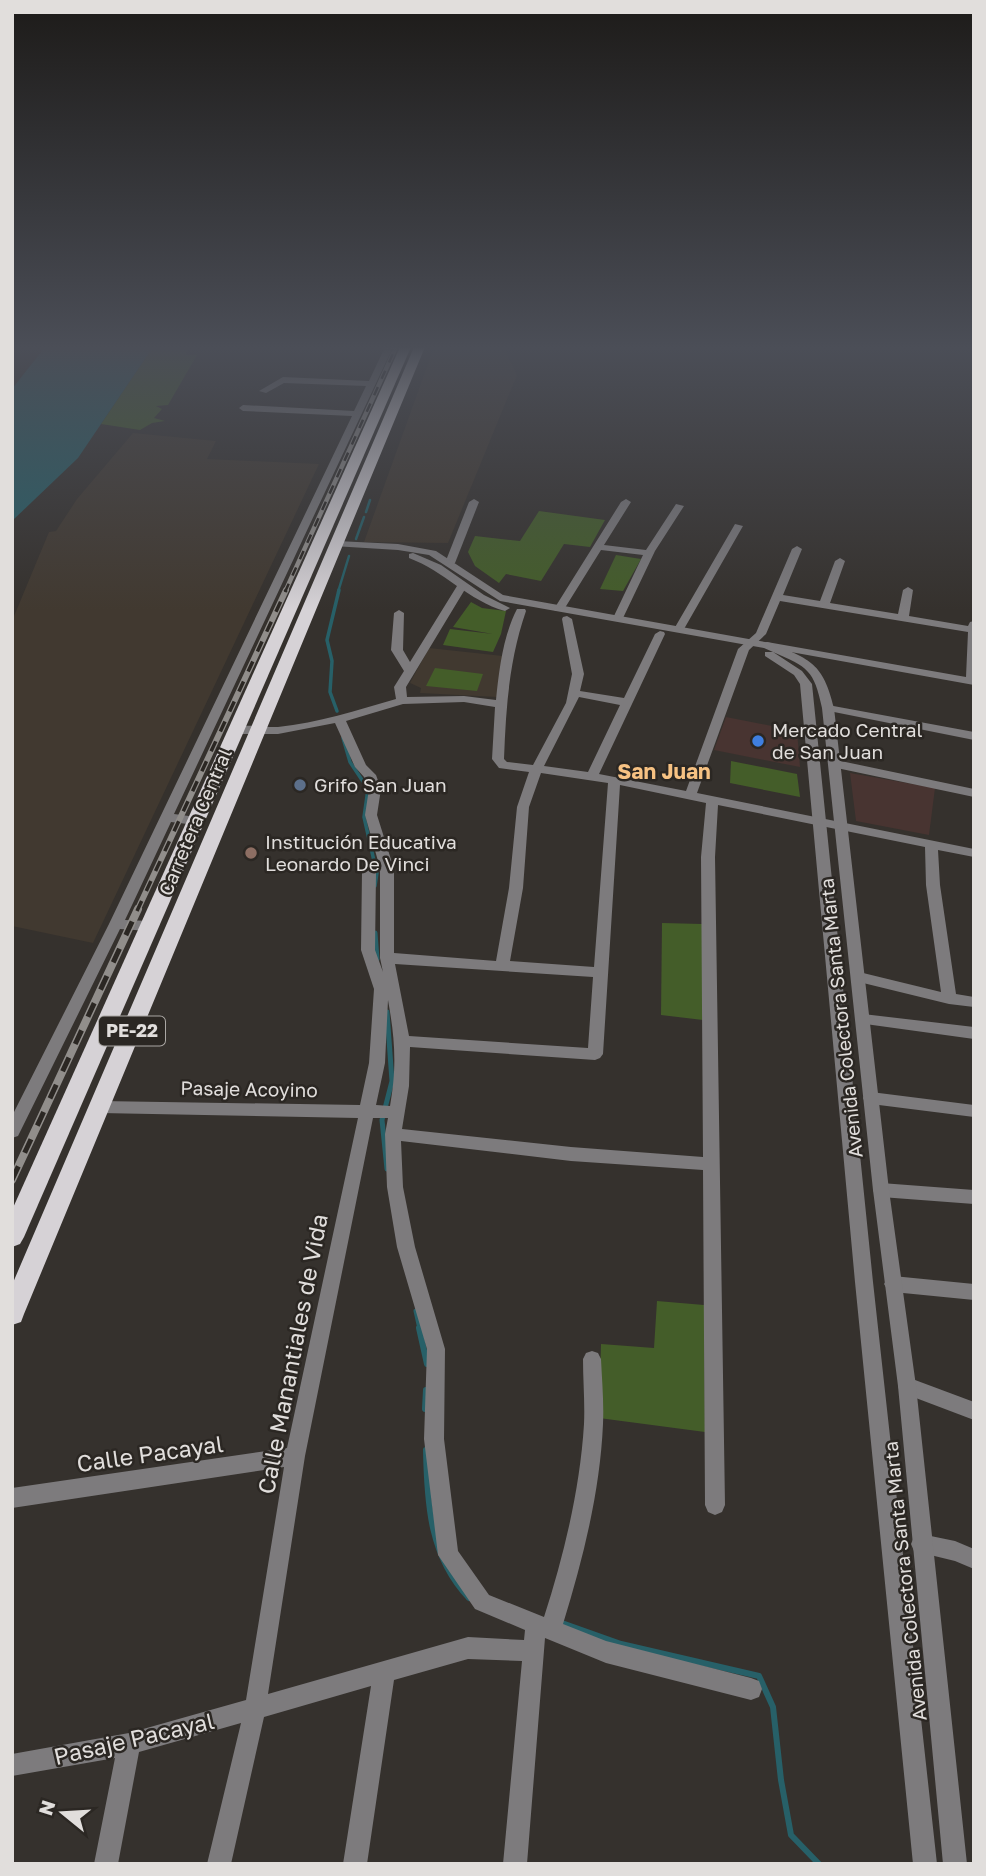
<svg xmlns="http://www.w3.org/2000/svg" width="986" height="1876" font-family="'Golos Text',sans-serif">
  <rect width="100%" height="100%" fill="#35312d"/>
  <g fill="#483431">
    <path d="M726 717 797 731 800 767 714 750Z"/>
    <path d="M850 773 935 788 929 835 856 821Z"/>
  </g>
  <g fill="#413930">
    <path d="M434 347H503L517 375 448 543 364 542Z"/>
    <path d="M133 433 216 441 207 459 319 464 93 943 12 926V621L49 532 56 531 77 499Z"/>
    <path d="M429 648 503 656 497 697 420 693 421 688 410 683Z"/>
  </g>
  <g fill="#445d29">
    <path d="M153 347H187L186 355H197L168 405 156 406 162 409 154 418 165 421 152 423 140 430 101 424Z"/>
    <path d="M539 511 605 520 590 547 564 544 541 581 506 574 499 583 475 566 468 552 475 536 520 541Z"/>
    <path d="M616 555 641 559 623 591 600 589Z"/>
    <path d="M471 602 482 608 506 611 501 634 493 652 443 645 450 629 493 634 453 627Z"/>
    <path d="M435 668 483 674 477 691 426 686Z"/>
    <path d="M731 761 797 774 800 797 730 783Z"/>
    <path d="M662 923 702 924 703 1020 661 1015Z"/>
    <path d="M657 1301 704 1305 705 1432 599 1418 601 1344 654 1348Z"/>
  </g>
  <path fill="#276068" d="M45 347H153L78 458 12 521V389Z"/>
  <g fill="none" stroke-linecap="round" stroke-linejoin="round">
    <g stroke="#276068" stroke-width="2.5">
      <path d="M366 512 370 500"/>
      <path d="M356 539 364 517"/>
      <path d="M338 592 349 556"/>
    </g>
    <g stroke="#276068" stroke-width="3.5">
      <path d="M337 711 330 692 332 661 327 640 339 590"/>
      <path d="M343 738 350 762 368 789 364 817 374 861"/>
      <path d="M375 886 377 873"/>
    </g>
    <g stroke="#276068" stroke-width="5">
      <path d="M375 933 377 959"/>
      <path d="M387 1012 392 1081 382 1120 387 1169"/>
      <path d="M416 1311 420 1329"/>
    </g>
    <g stroke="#276068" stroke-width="6">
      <path d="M419 1328 427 1364"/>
      <path d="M425 1409 426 1390"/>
      <path d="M426 1450C427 1504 430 1557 469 1598"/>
      <path d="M559 1622 621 1644 759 1676 773 1707 781 1780 791 1835 819 1864"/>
    </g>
    <g fill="#7d7b7d" fill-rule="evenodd">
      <path d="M385 347H393L174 814 196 817 202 821 196 825 171 822 125 920 149 921 156 926 149 931 120 929 20 1132 18 1136 12 1138V1116L109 924 352 416 243 411 239 408 243 405 354 411 366 386 284 383 266 393 259 391 283 377 369 381Z"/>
      <path d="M474 499 479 502 455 563 446 565 445 563 469 502Z"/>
      <path d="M626 499 631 502 604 545 646 550 676 504 684 506 655 551 623 618 618 621 613 618 643 555 601 550 563 611H555L554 609 621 502Z"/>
      <path d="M735 524 743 526 684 629 683 631H675L674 629Z"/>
      <path d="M797 546 802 549 783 595 820 601 835 561 840 558 845 561 830 603 898 614 903 590 908 587 913 590 909 616 968 626 970 622 974 621V685L763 647V643L767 642 966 677 968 632 780 601 766 634 749 650 697 793 974 849V857L938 850 940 885 956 994 974 997V1007L949 1004 859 982 852 977 859 972 941 992 926 885 925 847 718 805 715 857 725 1505 722 1512 715 1515 708 1512 705 1505 703 1170 571 1161 401 1141 403 1187 415 1247 445 1349 444 1439 458 1551 489 1595 544 1617C564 1555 580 1489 584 1424 585 1403 583 1381 583 1359L586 1353 592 1351 598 1353 601 1359C602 1381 604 1402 603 1424 600 1492 583 1559 563 1624L606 1641 751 1678 759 1681 762 1689 759 1697 751 1700 606 1663 545 1638 527 1864H503L522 1661 468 1659 394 1680 367 1864H343L371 1686 264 1717 231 1864H207L241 1723 139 1752 118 1864H94L115 1758 12 1776V1754L129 1733 246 1700 284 1467 12 1508V1488L287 1448 358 1118 100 1113 94 1111 92 1107 94 1103 100 1101 360 1105 369 1063 374 989 361 950 362 871 378 861 365 815 369 789 364 777 355 767 335 723 278 734H236L230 730C240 722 265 728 278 727 318 723 357 710 396 699L394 687 404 671 391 650 394 613 399 610 404 613 403 650 410 662 457 586 462 583 467 586 406 687 407 697 464 696 496 700C499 670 503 636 517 609H525L526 611C509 660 506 708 504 759L507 762 533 765 566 703 572 674 562 619 563 617 567 616 572 619 584 674 580 691 624 698 655 634 660 631 664 632 665 634 599 774 686 791 738 649 756 633 792 549ZM579 697 620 705 588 772 544 766ZM464 702 495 707 492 759 499 768 529 772 517 807 509 888 496 961 394 953V869L377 815 381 789 376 775 366 765 346 721 403 704ZM541 773 608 783 594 967 510 961 523 888 529 807ZM620 785 706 803 701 857 703 1157 571 1147 402 1129 409 1086 410 1047 595 1060 600 1058 603 1054ZM380 871V958L383 972 375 950 376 873ZM395 964 593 977 588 1048 409 1036ZM388 1000C395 1039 397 1066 390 1106L376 1105 385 1063ZM373 1118H388L385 1134 387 1187 397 1247 427 1349 424 1439 438 1555 475 1609 525 1630 524 1640 468 1637 268 1694 305 1456Z"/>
      <path d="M828 705 974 732V740L824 710 822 708Z"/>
      <path d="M836 760 974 789V797L832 767 830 764 832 761Z"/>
      <path d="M863 1014 974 1027V1039L858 1023 856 1019 858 1015Z"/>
      <path d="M871 1092 974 1105V1117L871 1104 865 1102 863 1098 865 1094Z"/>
      <path d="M881 1183 974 1190V1204L881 1197 875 1195 873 1190 875 1185Z"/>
      <path d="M893 1276 974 1284V1300L893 1292 887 1289 884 1284 887 1279Z"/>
      <path d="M907 1377 974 1402V1420L900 1392 898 1386 900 1380Z"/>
      <path d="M921 1534 955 1541 974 1549V1569L955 1561 914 1551 911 1544 914 1537Z"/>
    </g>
    <g fill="#7d7b7d" fill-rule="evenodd">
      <path d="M337 541 398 544 436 551 503 595 771 643C811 660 823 663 834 708L889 1190 916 1386 967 1864H943L898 1386 873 1190 822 708C814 670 808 667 773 652L802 671 812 684 873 1282 937 1864H913L855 1282 800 684 794 675 765 656V652H773L764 648 500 601 429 555 398 550 333 546V542Z"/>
      <path d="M413 553 441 565 484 595 510 608 505 611C469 601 444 571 409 558V554Z"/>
    </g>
    <g fill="#d6d2d6" fill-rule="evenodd">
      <path d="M400 347H411L24 1237 20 1244 12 1247V1210Z"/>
      <path d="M414 347H425L24 1314 21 1322 12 1325V1285Z"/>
    </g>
    <g stroke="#918e8b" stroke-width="4.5">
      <path id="rail-far2" d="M285 592 396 347"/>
    </g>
    <g stroke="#918e8b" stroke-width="6">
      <path id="rail-far1" d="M137 911 286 590"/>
    </g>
    <g stroke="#918e8b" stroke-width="8">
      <path id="rail" d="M12 1180 138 909"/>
    </g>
    <use href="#rail-far2" stroke="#2b2723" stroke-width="2.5" stroke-dasharray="9" stroke-linecap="butt"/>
    <use href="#rail-far1" stroke="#2b2723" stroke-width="3.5" stroke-dasharray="11" stroke-linecap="butt"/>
    <use href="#rail" stroke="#2b2723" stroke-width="5" stroke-dasharray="15" stroke-linecap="butt"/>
  </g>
  <linearGradient id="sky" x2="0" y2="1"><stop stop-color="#1d1b19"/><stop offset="0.57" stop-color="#4b4e57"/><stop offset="1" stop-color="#4b4e57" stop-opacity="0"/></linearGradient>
  <rect width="986" height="610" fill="url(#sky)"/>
  <circle fill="#3f7fe0" stroke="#2b2723" stroke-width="2.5" cx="758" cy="741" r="7"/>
  <circle fill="#5c6f8a" stroke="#2b2723" stroke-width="2.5" cx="300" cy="785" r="7"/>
  <circle fill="#8d6e63" stroke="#2b2723" stroke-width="2.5" cx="251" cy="853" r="7"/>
  <g text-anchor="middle" stroke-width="5" stroke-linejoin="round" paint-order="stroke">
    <rect fill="#2b2723" stroke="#aaa7a4" stroke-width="2" x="99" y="1016.5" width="66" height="29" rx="5"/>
    <g font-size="18" font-weight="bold" fill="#e1dedc">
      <text x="132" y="1037">PE-22</text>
    </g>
    <g font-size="19" fill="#e1dedc" stroke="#2b2723" text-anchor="start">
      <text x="772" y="737">Mercado Central<tspan x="772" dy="22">de San Juan</tspan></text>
      <text x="314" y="792">Grifo San Juan</text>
      <text x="265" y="849">Institución Educativa<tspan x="265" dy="22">Leonardo De Vinci</tspan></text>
    </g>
    <g font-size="19" fill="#e1dedc" stroke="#2b2723">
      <text transform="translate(195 822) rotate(-67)" y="7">Carretera Central</text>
      <text transform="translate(841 1018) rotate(-96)" y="7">Avenida Colectora Santa Marta</text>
      <text transform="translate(249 1089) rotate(1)" y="7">Pasaje Acoyino</text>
      <text transform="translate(905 1581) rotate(-96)" y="7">Avenida Colectora Santa Marta</text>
    </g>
    <g font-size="21" font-weight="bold" fill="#f7c283" stroke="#2b2723">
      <text x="664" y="779">San Juan</text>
    </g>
    <g font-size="23" fill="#e1dedc" stroke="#2b2723">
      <text transform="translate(293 1354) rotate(-79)" y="8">Calle Manantiales de Vida</text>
      <text transform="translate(150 1454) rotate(-8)" y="8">Calle Pacayal</text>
      <text transform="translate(134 1739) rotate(-13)" y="8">Pasaje Pacayal</text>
    </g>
  </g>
  <rect width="986" height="1876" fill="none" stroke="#e1dedc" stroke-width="28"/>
  <g transform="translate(63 1813) rotate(288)" stroke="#2b2723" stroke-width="5" paint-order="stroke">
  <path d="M0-5L12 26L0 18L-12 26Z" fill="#e1dedc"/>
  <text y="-10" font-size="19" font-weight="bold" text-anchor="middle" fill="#e1dedc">N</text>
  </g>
</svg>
